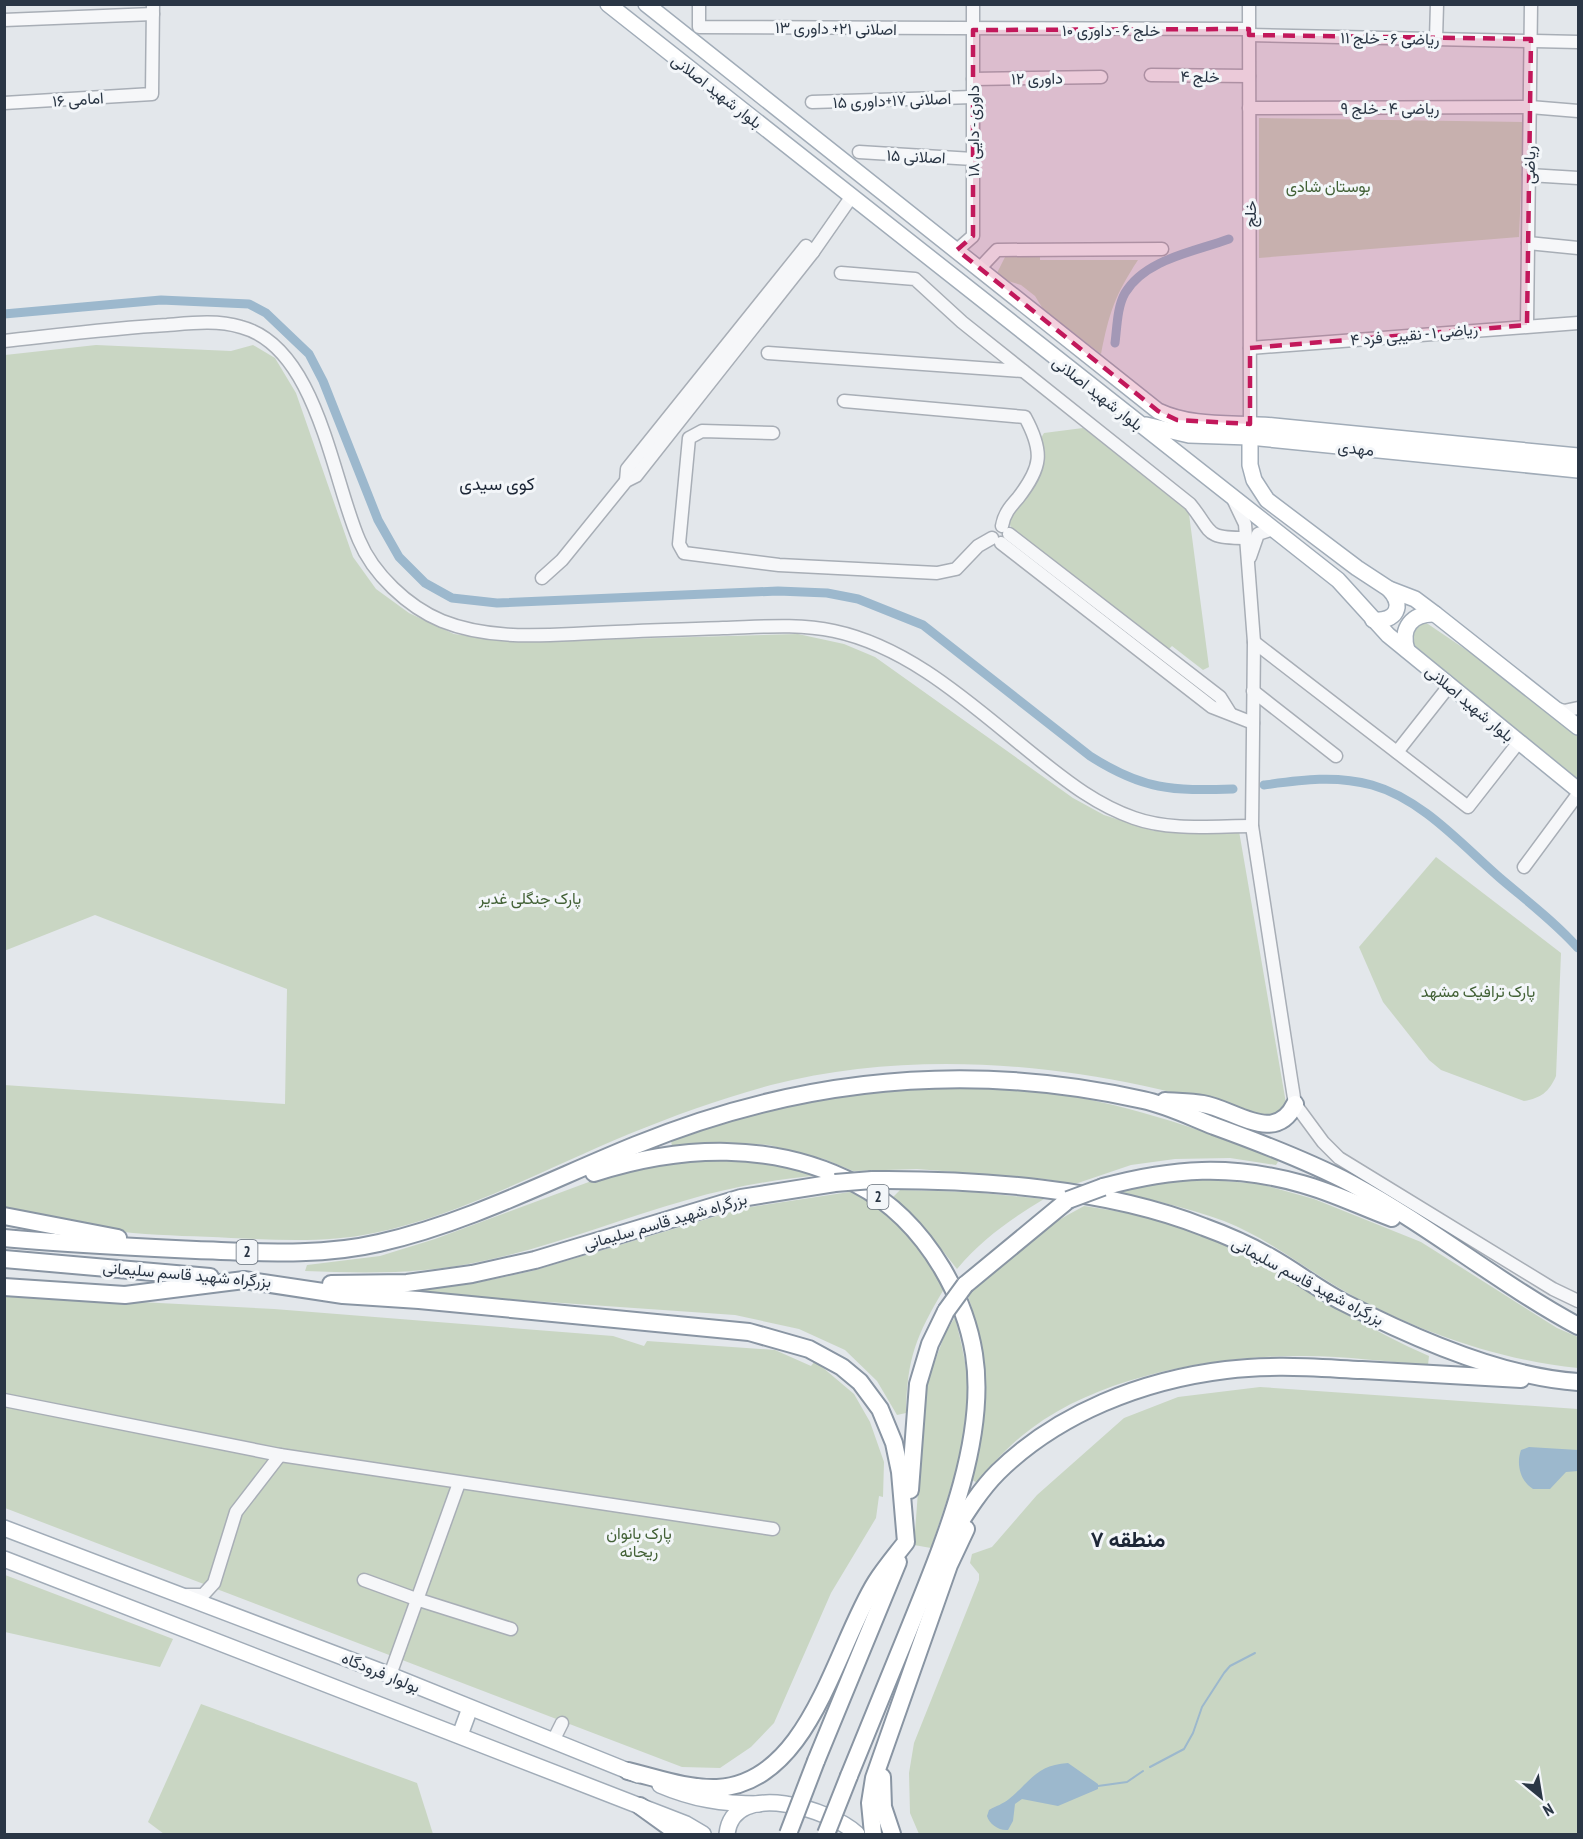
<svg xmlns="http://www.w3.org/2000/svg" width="1583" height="1839" font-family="'PT Sans Narrow',Vazirmatn,sans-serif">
  <rect width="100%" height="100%" fill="#e3e7eb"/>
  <g fill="#c9d6c3">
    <path d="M1259 118 1524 122 1519 237 1259 258Z"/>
    <path d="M1007 253 1040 254V260H1138C1115 295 1109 313 1101 354L1043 309 1035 296 1021 285 1008 281 997 273Z"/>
    <path d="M96 345 231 351 253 345 275 358 296 393 353 557 376 589 409 613 454 634 518 642 798 634 844 644 875 657 1073 798 1104 815 1154 831H1239L1287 1109 1265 1120C1112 1067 931 1044 771 1085 723 1098 675 1115 629 1134 547 1168 461 1215 374 1233 328 1243 278 1240 231 1238 198 1236 166 1236 133 1233 90 1229 47 1219 5 1211L4 1085 285 1104 287 989 95 915 4 951 5 355Z"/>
    <path d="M1083 428 1176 498 1189 514 1209 667 1203 670 1172 646 1168 650 1013 531 1009 523V513C1026 488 1054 471 1041 438L1044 433Z"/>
    <path d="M1425 622 1490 666 1578 737V784L1411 643 1409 628Z"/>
    <path d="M1436 857 1561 953 1556 1076C1549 1092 1541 1098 1524 1101L1441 1070 1429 1060 1383 1002 1359 947Z"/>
    <path d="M947 1085C978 1087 1009 1087 1039 1091 1122 1102 1201 1129 1279 1160L1276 1165 1230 1158 1175 1159 1131 1165 1075 1184 1045 1179 917 1169 853 1171 824 1159 769 1145 720 1142 672 1147 671 1141C733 1119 798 1100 864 1091 891 1087 920 1087 947 1085Z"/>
    <path d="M670 1160H765L822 1175C776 1179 731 1187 687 1200 609 1222 532 1255 451 1267 402 1274 354 1273 305 1271L307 1265 380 1256 435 1239 613 1173Z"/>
    <path d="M1190 1178 1260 1184 1314 1199 1421 1242 1557 1328 1578 1337V1368C1498 1360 1416 1331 1346 1292 1305 1269 1268 1238 1224 1221 1192 1209 1156 1201 1123 1193V1188Z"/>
    <path d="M900 1190 972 1192 1044 1199C1011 1219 982 1239 957 1269L920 1222 893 1197Z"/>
    <path d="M856 1191C896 1220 920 1246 944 1289 916 1336 907 1358 906 1413L897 1415 877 1381 845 1350 799 1329 735 1315 419 1293 420 1290 475 1283 532 1271 744 1208Z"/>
    <path d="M1084 1206C1123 1212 1164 1218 1200 1234 1280 1268 1349 1322 1429 1356L1428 1365C1387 1362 1346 1356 1305 1356 1218 1355 1103 1375 1032 1428 1011 1443 993 1463 977 1483L971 1479C986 1418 989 1356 968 1296 994 1258 1045 1227 1084 1206Z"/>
    <path d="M5 1295 274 1309 613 1336 644 1346 647 1341 775 1350 811 1366 815 1361 854 1394 870 1422 884 1462 883 1497 879 1496 876 1518 831 1593 774 1723 751 1747 720 1768 682 1767 5 1508Z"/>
    <path d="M955 1317C961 1343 968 1368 968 1395 967 1448 947 1498 931 1548L914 1545 926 1385 945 1334Z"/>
    <path d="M1260 1387 1578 1409V1834H919L910 1813 909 1773 914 1743 979 1580V1574L970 1563 972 1554 992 1547 1037 1495 1124 1418 1178 1397Z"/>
    <path d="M5 1575 173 1639 160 1667 5 1632Z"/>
    <path d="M201 1704 417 1783 433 1834H164L148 1822Z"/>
  </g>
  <g fill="#9cb8cd">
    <path d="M1529 1447 1578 1450V1471L1566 1472 1550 1489H1533C1520 1481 1516 1464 1521 1450Z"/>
    <path d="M1068 1763 1098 1784V1789L1058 1806 1022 1799 1015 1804 1013 1821 1008 1830C999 1831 989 1824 987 1816L989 1810C996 1806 1003 1804 1009 1799 1031 1781 1036 1765 1068 1763Z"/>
  </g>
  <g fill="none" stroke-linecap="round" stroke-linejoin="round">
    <g stroke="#9cb8cd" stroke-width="2">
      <path d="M1150 1767 1184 1749 1193 1733 1202 1707 1224 1673 1230 1666 1255 1653"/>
      <path d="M1098 1786 1127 1782 1143 1771"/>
    </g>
    <g stroke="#9cb8cd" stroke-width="9">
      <path d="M4 314 161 300 249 304 266 313 309 354 323 381 378 520 399 557 425 583 452 598 497 603 778 591 827 593 858 599 923 625 1090 756C1143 790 1172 791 1233 789"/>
      <path d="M1115 343C1117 328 1117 307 1125 293 1145 259 1194 252 1229 239"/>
      <path d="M1264 785C1301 780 1335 775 1372 785 1422 799 1462 845 1500 878 1527 901 1555 922 1578 948"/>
    </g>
    <g stroke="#a8aeb6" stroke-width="15">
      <g id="minor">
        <path d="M699 4V27L1249 29"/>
        <path d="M1249 4 1250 424"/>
        <path d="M4 20 153 14"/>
        <path d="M1249 35 1578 42"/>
        <path d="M1436 39 1437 4"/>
        <path d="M1151 75 1249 76"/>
        <path d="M973 79 1101 77"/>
        <path d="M812 102 973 97"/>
        <path d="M4 103 152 94 153 4"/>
        <path d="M1249 108 1530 107 1578 111"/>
        <path d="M859 152 973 159"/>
        <path d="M1529 175 1578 178"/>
        <path d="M1528 243 1578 248"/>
        <path d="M957 250 973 236V4"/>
        <path d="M980 268 997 250 1162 249"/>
        <path d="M841 273 915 279 962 322 1190 504C1213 532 1203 538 1245 538"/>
        <path d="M1527 325 1531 4"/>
        <path d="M4 341C59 335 113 328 167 325 192 323 217 320 241 327 317 347 332 478 359 540 373 574 408 607 442 621 484 638 531 636 574 634 624 631 673 630 723 628 759 627 798 623 834 631 914 648 978 711 1040 760 1069 783 1097 805 1134 818 1170 831 1214 826 1252 826"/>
        <path d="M1250 348 1578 323"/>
        <path d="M768 353 1023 371"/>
        <path d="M844 401 1025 417C1044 452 1042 467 1018 498 1010 507 1004 514 1002 526"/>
        <path d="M773 433 702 431 689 438 679 544 684 553 779 565 937 573 956 569 978 546 992 538"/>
        <path d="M626 481 627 469 806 246 813 252"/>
        <path d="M1234 501 1245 524 1254 642 1252 826 1291 1079 1295 1104 1323 1142 1339 1158 1553 1289 1578 1301"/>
        <path d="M1009 534 1220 697 1230 713"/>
        <path d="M1001 543 1212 707 1253 723"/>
        <path d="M1250 557 1258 534 1273 529"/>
        <path d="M542 578 562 560 626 481 636 476 813 252 852 196"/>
        <path d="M1254 642 1468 807 1518 743"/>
        <path d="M1253 691 1336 756"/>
        <path d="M1555 708 1564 711 1578 708"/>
        <path d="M1397 752 1449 686"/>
        <path d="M1524 867 1578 794"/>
        <path d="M4 1400 280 1455 773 1529"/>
        <path d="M364 1580 416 1599 511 1629"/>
        <path d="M187 1595H203L214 1583 236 1512 280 1455"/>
        <path d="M390 1675 459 1483"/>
        <path d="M553 1741 562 1723"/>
      </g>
    </g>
    <g stroke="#a1acb8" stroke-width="18">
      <g id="major">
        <path d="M608 4 1338 580 1388 635 1578 790"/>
        <path d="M646 4 1158 411C1194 428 1235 422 1274 426 1376 436 1477 446 1578 456"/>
        <path d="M1250 424V465L1254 480 1267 500 1357 568 1389 589 1415 599 1435 614 1578 727"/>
        <path d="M1146 425 1189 435 1249 437 1578 470"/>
        <path d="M1373 620C1396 622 1405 606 1389 589"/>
        <path d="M1407 650C1400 628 1412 613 1435 614"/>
        <path d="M4 1528 390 1675 638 1775"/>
        <path d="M4 1559 686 1824 703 1834"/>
        <path d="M460 1735 470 1708"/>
        <path d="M660 1785C693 1799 722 1804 759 1804"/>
        <path d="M727 1834C733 1778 832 1810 857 1834"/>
      </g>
    </g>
    <g stroke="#8995a3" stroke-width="20">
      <g id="highway">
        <path d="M1165 1101C1177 1102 1191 1102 1203 1104 1234 1109 1275 1146 1295 1104"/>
        <path d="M594 1173C681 1145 774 1141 856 1184 893 1203 921 1233 942 1268 958 1295 969 1323 974 1354 988 1442 941 1549 909 1629 889 1678 869 1727 849 1776"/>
        <path d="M872 1180C976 1179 1106 1188 1204 1227 1226 1235 1249 1245 1270 1257 1295 1271 1318 1289 1343 1302 1411 1337 1502 1377 1578 1382"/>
        <path d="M1103 1187C1173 1168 1231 1164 1302 1184 1332 1192 1362 1207 1392 1218"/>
        <path d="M4 1216 118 1238"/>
        <path d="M4 1238C68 1244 132 1247 196 1250 257 1252 319 1257 379 1243 468 1223 552 1179 636 1145 800 1078 970 1061 1143 1100 1167 1105 1191 1117 1214 1126 1261 1143 1308 1161 1352 1184 1430 1226 1500 1284 1578 1326"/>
        <path d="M4 1259 210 1277"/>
        <path d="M331 1284 407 1283 472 1274 535 1260 741 1198 835 1183"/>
        <path d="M965 1285 1068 1200"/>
        <path d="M4 1287 125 1295 244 1280 343 1295 419 1300 749 1332 809 1349 842 1367 860 1382 880 1409 894 1443 900 1472 906 1542C896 1555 885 1568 876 1582 835 1647 810 1783 717 1788 687 1789 657 1778 628 1771"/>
        <path d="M910 1490 918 1384 930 1344 946 1311"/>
        <path d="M950 1538C964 1516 979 1491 998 1472 1058 1413 1143 1380 1226 1370 1271 1364 1317 1368 1362 1370 1415 1373 1468 1376 1521 1379"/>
        <path d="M816 1761 898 1562"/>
        <path d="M882 1777 883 1807 892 1834"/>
        <path d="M640 1806 679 1834"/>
        <path d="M873 1834 870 1803 874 1778 949 1565 966 1529"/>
      </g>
    </g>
    <use href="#minor" stroke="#f6f7f9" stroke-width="12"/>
    <use href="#major" stroke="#fff" stroke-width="15"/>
    <use href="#highway" stroke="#fff" stroke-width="16"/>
    <g stroke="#8995a3" stroke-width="20" stroke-linecap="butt">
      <g id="highway-bridge">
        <path d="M835 1183 872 1180"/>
        <path d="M1068 1200 1103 1187"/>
        <path d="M946 1311 965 1285"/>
        <path d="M788 1834 816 1761"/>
        <path d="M826 1834 849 1776"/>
      </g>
    </g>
    <use href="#highway-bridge" stroke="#fff" stroke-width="16"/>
  </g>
  <path fill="#c2185b" fill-opacity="0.2" stroke="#c2185b" stroke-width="4.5" stroke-dasharray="12 8" stroke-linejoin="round" d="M1249 29V35L1531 39 1527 325 1250 348V424L1177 420 1158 411 957 250 973 236V30Z"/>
  <g text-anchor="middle" stroke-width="6" stroke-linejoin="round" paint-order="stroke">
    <g fill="#f3f6f9" stroke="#66707b" stroke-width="1.5">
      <rect x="867.5" y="1185" width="21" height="24" rx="4.5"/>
      <rect x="236.5" y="1240" width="21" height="24" rx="4.5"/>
    </g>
    <g font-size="15" font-weight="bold" fill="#2a3645">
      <text x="878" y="1202">2</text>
      <text x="247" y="1257">2</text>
    </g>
    <g font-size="16" fill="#2a3645" stroke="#f3f6f9">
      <text transform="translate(836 28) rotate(1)" y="6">اصلانی ۲۱+ داوری ۱۳</text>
      <text x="1111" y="36">خلج ۶ - داوری ۱۰</text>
      <text transform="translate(1390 38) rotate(1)" y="6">ریاضی ۶ - خلج ۱۱</text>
      <text transform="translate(1200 76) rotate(1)" y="6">خلج ۴</text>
      <text transform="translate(1037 78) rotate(-1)" y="6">داوری ۱۲</text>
      <text transform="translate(717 91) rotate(38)" y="6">بلوار شهید اصلانی</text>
      <text transform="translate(78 99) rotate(-4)" y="6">امامی ۱۶</text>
      <text transform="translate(892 100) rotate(-2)" y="6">اصلانی ۱۷+داوری ۱۵</text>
      <text x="1390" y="114">ریاضی ۴ - خلج ۹</text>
      <text transform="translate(973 131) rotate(-90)" y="6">داوری - دایی ۱۸</text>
      <text transform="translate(916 156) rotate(3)" y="6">اصلانی ۱۵</text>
      <text transform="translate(1529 165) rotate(-89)" y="6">ریاضی</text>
      <text transform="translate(1250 214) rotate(-90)" y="6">خلج</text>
      <text transform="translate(1414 334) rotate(-5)" y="6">ریاضی ۱ - نقیبی فرد ۴</text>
      <text transform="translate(1098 393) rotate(38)" y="6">بلوار شهید اصلانی</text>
      <text transform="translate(1356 448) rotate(6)" y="6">مهدی</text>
      <text transform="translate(1470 703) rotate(40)" y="6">بلوار شهید اصلانی</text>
      <text transform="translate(665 1221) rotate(-16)" y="6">بزرگراه شهید قاسم سلیمانی</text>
      <text transform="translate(187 1274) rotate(5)" y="6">بزرگراه شهید قاسم سلیمانی</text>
      <text transform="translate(1308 1281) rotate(28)" y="6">بزرگراه شهید قاسم سلیمانی</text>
      <text transform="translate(381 1672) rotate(22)" y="6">بولوار فرودگاه</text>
    </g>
    <g font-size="16" fill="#426136" stroke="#f3f6f9">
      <text x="1328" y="192">بوستان شادی</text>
      <text x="530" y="904">پارک جنگلی غدیر</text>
      <text x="1478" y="997">پارک ترافیک مشهد</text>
      <text x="639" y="1539">پارک بانوان<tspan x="639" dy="18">ریحانه</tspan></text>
    </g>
    <g font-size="18" fill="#1c2636" stroke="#f3f6f9">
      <text x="497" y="490">کوی سیدی</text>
    </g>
    <g font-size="22" font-weight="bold" fill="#1c2636" stroke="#f3f6f9">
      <text x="1128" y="1547">منطقه ۷</text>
    </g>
  </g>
  <rect width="1583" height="1839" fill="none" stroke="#2a3645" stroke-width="12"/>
  <g transform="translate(1541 1797) rotate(150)" stroke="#f3f6f9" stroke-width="4.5" paint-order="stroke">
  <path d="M0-4.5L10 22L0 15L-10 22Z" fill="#2a3645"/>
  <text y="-9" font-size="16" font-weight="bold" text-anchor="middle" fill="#2a3645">N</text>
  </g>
</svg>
